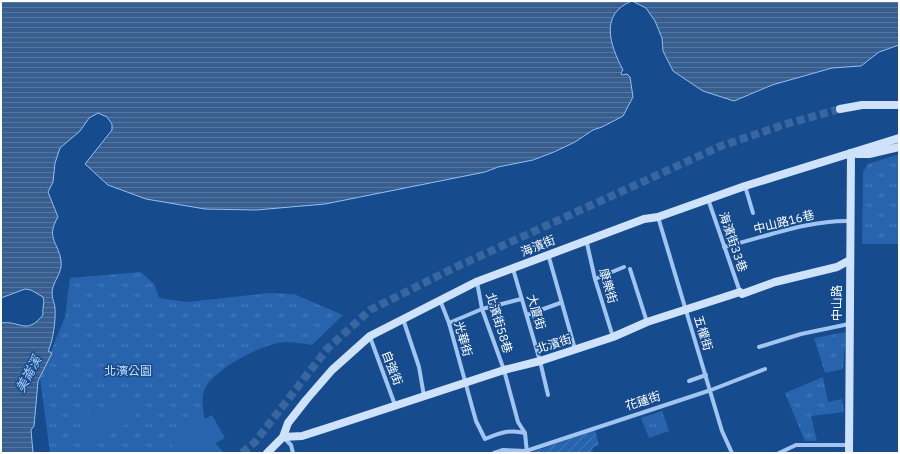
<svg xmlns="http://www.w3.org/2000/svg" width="900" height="454" font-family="'IBM Plex Sans','Noto Sans TC',sans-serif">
  <defs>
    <pattern id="grass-tufts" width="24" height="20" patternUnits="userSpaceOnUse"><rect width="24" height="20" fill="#2864ad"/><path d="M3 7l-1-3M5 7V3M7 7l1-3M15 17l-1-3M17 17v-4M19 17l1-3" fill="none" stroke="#487bb9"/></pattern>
    <pattern id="garden-furrows" width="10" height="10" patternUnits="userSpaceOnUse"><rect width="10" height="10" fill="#2864ad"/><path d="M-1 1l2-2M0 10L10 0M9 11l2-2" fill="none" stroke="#487bb9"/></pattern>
    <pattern id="water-rules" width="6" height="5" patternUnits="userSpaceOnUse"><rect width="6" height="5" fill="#375e8f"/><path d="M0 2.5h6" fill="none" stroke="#5576a0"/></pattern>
  </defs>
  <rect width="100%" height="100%" fill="#164b8e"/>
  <g fill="url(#grass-tufts)">
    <path d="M899 154V244H862L863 172 868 164Z"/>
    <path d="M141 272 154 284 159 298 187 302 270 293 294 294 343 315 312 345C304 344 294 342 285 342 263 343 211 370 204 391 200 402 205 423 209 434 212 440 219 447 224 453H50L40 378 65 317 70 278Z"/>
    <path d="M846 332 843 369 825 373 814 338Z"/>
    <path d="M823 377 828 402 842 399 844 412 811 416 817 441H805L785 393Z"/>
    <path d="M662 411 669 431 649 438 641 418Z"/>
  </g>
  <path fill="url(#garden-furrows)" d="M595 430 599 445 592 448 593 451 588 453H530Z"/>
  <g fill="#2864ad">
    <path d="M130 400 137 420 87 440 79 418Z"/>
    <path d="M212 415 225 438 197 453H177L168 438Z"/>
  </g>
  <path fill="url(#water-rules)" stroke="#94c0f3" d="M1 1H899V45L879 52 861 66 832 68 772 85 734 101 703 91 673 71 663 51 662 38 655 21 646 8 632 1C599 14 610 45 623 70L621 73 622 75 627 74 630 77 633 97 623 116 602 127 593 130 575 142 554 152 533 160 498 167 485 172 325 204 256 210 205 209 146 199 108 185 85 164 112 130V124L107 117 98 113 89 118 80 131 60 148 55 163 53 182 48 192 58 217C45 238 59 243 61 261 63 273 52 282 52 293 52 299 55 304 55 308 56 319 53 342 48 351L52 353 38 381 34 426 31 430 33 453H1V323C20 320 26 336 43 315 42 309 45 303 43 297L31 290 25 289 1 298Z"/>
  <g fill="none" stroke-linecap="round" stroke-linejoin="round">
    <path stroke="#39669f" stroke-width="8" stroke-dasharray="8 4" stroke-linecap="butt" d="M242 453 255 442 327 349 370 310 458 266 721 146 786 124 840 109"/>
    <g stroke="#a1c5f0" stroke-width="4">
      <path d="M745 186 753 213"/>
      <path d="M708 199 740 292"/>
      <path d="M658 217 722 431 732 453"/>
      <path d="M586 239 595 279 613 337"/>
      <path d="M724 247C766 237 807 220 850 221"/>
      <path d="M548 254 575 349"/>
      <path d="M513 269 540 361 548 395"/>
      <path d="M630 269 647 322"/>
      <path d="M595 279 624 267"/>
      <path d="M477 282 482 309 504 370 518 422 525 433 527 453"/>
      <path d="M440 300 449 323 476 421 485 439C499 433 510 429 525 433"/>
      <path d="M527 315 560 303"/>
      <path d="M403 319 419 367 424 396"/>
      <path d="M449 323 482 309 521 299"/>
      <path d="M370 337 395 405"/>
      <path d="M759 347 801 334 849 324"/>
      <path d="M689 381 706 375"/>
      <path d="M283 437 291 445 293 453"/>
      <path d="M494 453 503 450 526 451 711 390 765 369"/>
      <path d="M779 453 796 445H849"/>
    </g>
    <g stroke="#cfe2fb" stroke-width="8">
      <path d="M840 109 862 105H899"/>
      <path d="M857 154H869L899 147"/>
      <path d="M283 437 288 423 306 400 332 370 370 336 476 282 644 219 658 217 745 186 899 138"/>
      <path d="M267 453 283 437 302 436 327 428 504 370 540 361 613 337 647 322 740 292 742 294 775 282 837 267 850 260"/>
      <path d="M849 453 851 153"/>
    </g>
  </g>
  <g text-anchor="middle" stroke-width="3" stroke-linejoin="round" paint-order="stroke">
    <g font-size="12" fill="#fff" stroke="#164b8e">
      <text transform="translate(784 222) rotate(-14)" y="4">中山路16巷</text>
      <text transform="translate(733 242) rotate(71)" y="4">海濱街33巷</text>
      <text transform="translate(538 246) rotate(-22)" y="4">海濱街</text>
      <text transform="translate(608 286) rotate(74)" y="4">康樂街</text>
      <text transform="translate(837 303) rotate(-90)" y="4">中山路</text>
      <text transform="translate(536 312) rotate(73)" y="4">大廈街</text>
      <text transform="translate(499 323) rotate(73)" y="4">北濱街58巷</text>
      <text transform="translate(703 333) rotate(73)" y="4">五權街</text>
      <text transform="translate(463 339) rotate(74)" y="4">光華街</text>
      <text transform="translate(554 344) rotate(-18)" y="4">北濱街</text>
      <text transform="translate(392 368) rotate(69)" y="4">自強街</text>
      <text transform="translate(643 401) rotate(-18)" y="4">花蓮街</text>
    </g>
    <g font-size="12" fill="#c8dffb" stroke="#164b8e">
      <text x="128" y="375">北濱公園</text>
    </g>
    <g font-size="13" font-style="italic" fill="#adcff7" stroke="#164b8e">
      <text transform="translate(28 374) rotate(-62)" y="5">美崙溪</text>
    </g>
  </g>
  <rect width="900" height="454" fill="none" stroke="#ffffff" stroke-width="4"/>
</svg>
